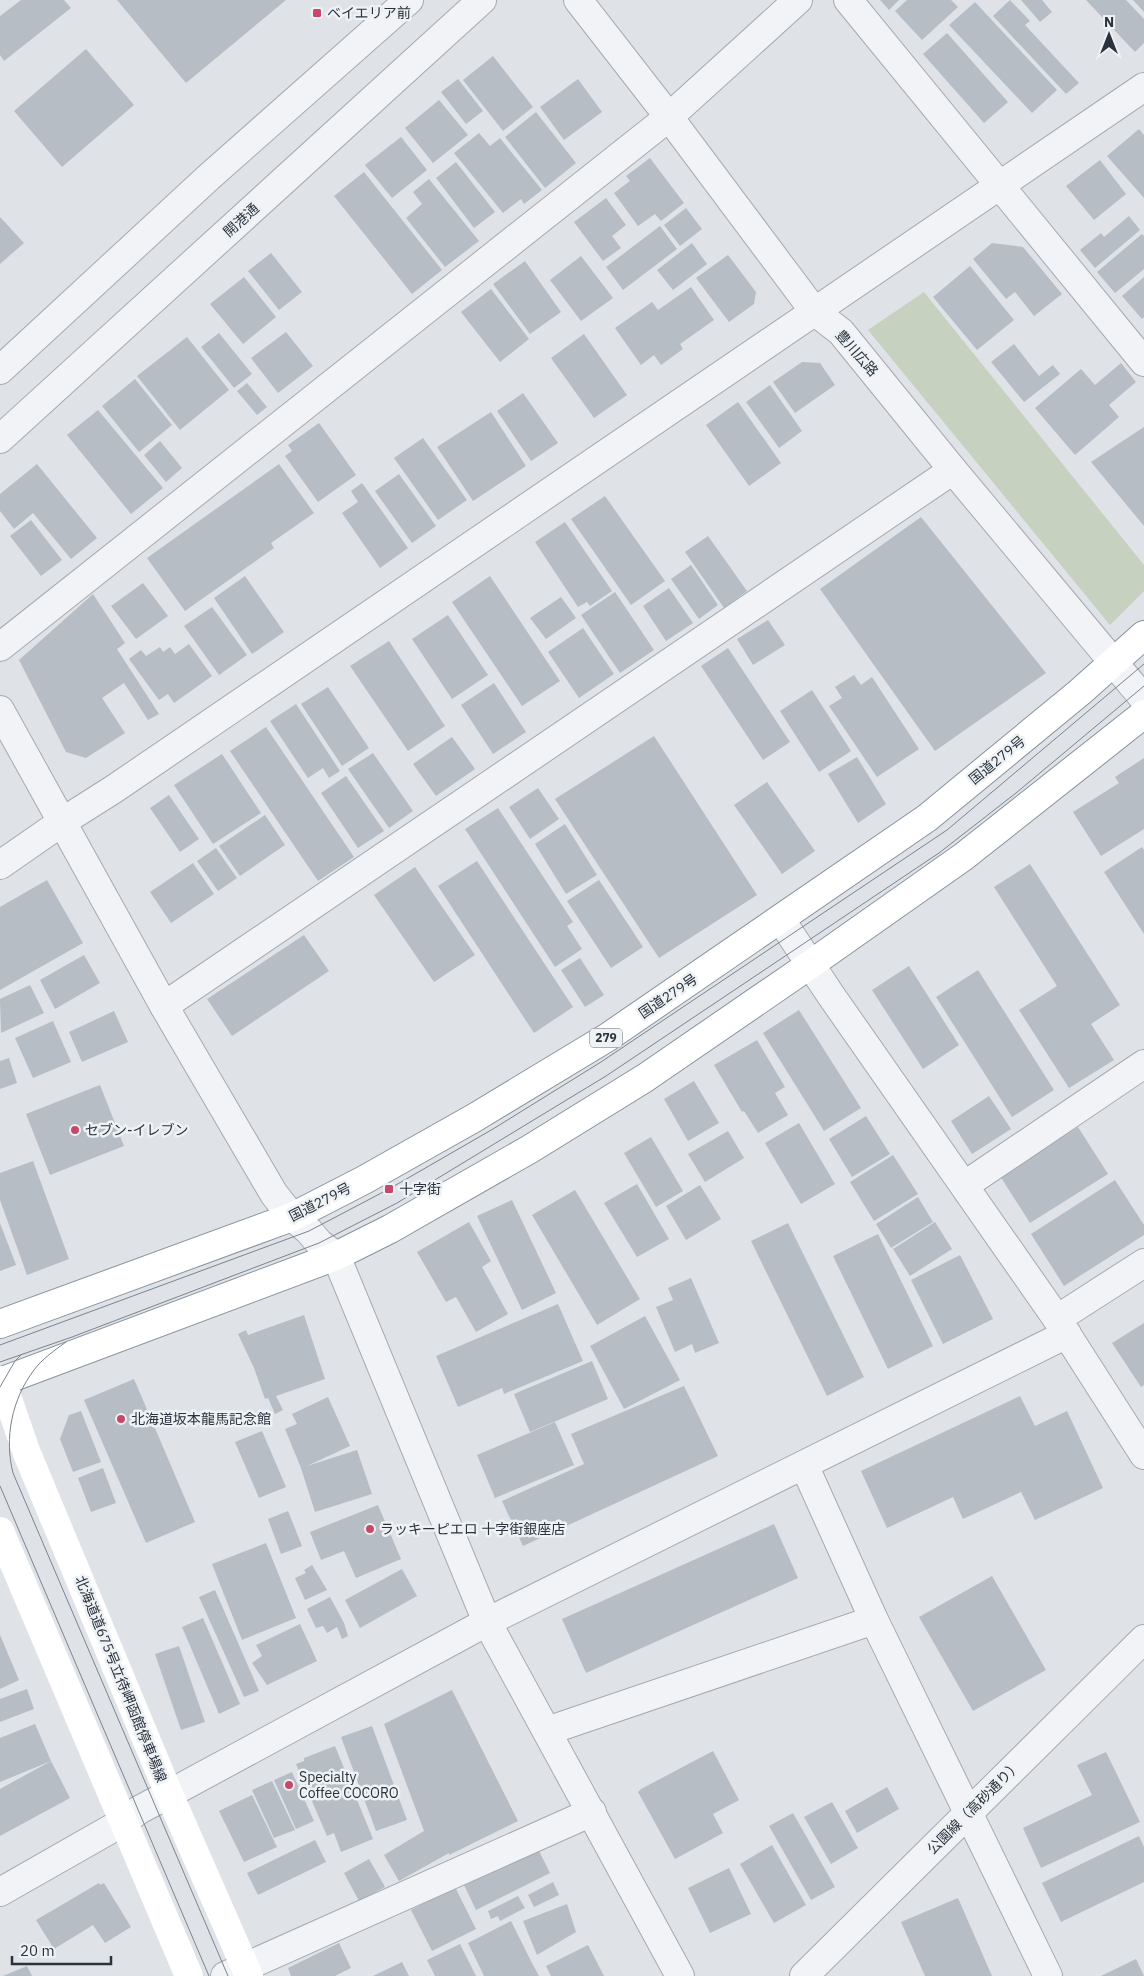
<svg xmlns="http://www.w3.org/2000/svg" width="1144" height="1976" font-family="'IBM Plex Sans','Noto Sans JP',sans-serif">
  <rect width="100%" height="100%" fill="#dfe3e7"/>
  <path fill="#c6d1c0" d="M924 292 1144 565V591L1110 625 868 330Z"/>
  <g fill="#b6bdc4">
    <path d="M21 0H64L71 8 4 61 0 55V16Z"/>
    <path d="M117 0H286L186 83Z"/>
    <path d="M880 0H899L889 10Z"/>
    <path d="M907 0H951L958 7 922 40 895 11Z"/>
    <path d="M1010 0 1030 21 1025 25 1079 83 1066 94 993 16Z"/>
    <path d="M1021 0H1042L1052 12 1040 22Z"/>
    <path d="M1086 0H1126L1144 19V43L1135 52Z"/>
    <path d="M1133 0H1144V12Z"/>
    <path d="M975 2 1057 90 1032 113 949 25Z"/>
    <path d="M947 33 1008 102 984 123 923 54Z"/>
    <path d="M86 49 134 105 62 167 14 111Z"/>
    <path d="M493 56 533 107 503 131 463 80Z"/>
    <path d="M458 79 483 111 466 124 441 92Z"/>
    <path d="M578 79 602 112 564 140 540 107Z"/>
    <path d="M439 100 468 135 433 163 405 128Z"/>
    <path d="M536 112 576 163 545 188 505 137Z"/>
    <path d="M1139 129 1144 135V198L1107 156Z"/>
    <path d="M479 133 490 146 500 138 542 190 524 204 521 199 503 213 454 153Z"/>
    <path d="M401 137 427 170 392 198 365 165Z"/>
    <path d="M650 158 684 203 661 221 655 214 638 226 614 193 630 181 626 176Z"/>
    <path d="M1100 160 1126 194 1094 220 1066 186Z"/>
    <path d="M456 162 495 212 474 228 436 178Z"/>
    <path d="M364 172 442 270 412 294 334 196Z"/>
    <path d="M429 179 479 241 445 267 406 218 422 204 413 192Z"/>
    <path d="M606 198 626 225 612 236 621 248 603 261 574 222Z"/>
    <path d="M686 208 702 229 680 246 664 225Z"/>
    <path d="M1129 216 1140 230 1095 268 1080 250 1101 233 1104 237Z"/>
    <path d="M0 217 24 243 0 264Z"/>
    <path d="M660 226 677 249 623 290 606 267Z"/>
    <path d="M1142 234 1144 236V269L1115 293 1097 272Z"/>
    <path d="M692 243 707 264 673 290 657 270Z"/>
    <path d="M992 243 1023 247 1062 294 1034 316 1015 292 1006 299 973 259Z"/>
    <path d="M271 253 302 292 279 310 248 271Z"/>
    <path d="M728 255 756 292 754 304 729 322 696 278Z"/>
    <path d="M581 256 613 298 581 321 550 280Z"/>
    <path d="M525 261 561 312 530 334 493 284Z"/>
    <path d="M970 266 1014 320 977 350 933 297Z"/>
    <path d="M244 277 276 317 243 344 210 304Z"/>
    <path d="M1144 277V317L1142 319 1122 296Z"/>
    <path d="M691 287 714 320 680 344 683 349 661 365 654 355 641 365 615 328 652 302 658 310Z"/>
    <path d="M491 289 529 339 500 362 461 312Z"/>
    <path d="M286 332 313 366 278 393 251 358Z"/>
    <path d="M219 333 252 374 234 388 201 347Z"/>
    <path d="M584 334 627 395 594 418 551 358Z"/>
    <path d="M187 337 229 390 180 430 137 376Z"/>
    <path d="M1014 344 1039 376 1053 365 1060 374 1024 402 991 362Z"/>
    <path d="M802 362 820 363 835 385 795 413 773 382Z"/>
    <path d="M1121 363 1136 382 1109 405 1119 417 1075 455 1035 408 1081 369 1095 385Z"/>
    <path d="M135 379 172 425 139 452 102 406Z"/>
    <path d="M247 383 267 407 257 415 237 391Z"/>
    <path d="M770 385 802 431 779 448 746 402Z"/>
    <path d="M523 393 558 443 531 461 497 411Z"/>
    <path d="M738 402 781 463 749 486 706 425Z"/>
    <path d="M98 410 163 488 131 514 67 435Z"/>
    <path d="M491 412 526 466 473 501 437 447Z"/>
    <path d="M319 423 356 475 318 502 285 456 292 451 288 445Z"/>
    <path d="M1144 427V526L1091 462Z"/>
    <path d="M423 438 467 500 438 520 394 458Z"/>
    <path d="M160 441 182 468 166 482 144 455Z"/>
    <path d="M37 464 97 538 71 559 33 513 14 529 0 511V494Z"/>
    <path d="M279 464 314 513 271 543 274 548 185 611 147 558Z"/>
    <path d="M399 474 436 526 412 543 375 491Z"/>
    <path d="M362 483 408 548 380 568 342 513 358 502 351 491Z"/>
    <path d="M605 496 665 581 631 605 571 519Z"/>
    <path d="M921 517 1046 673 935 751 820 589Z"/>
    <path d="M31 520 62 560 41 576 10 536Z"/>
    <path d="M565 522 612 591 590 606 587 602 578 607 535 542Z"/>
    <path d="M708 536 747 591 724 608 685 552Z"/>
    <path d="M691 565 718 605 699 619 671 579Z"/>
    <path d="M245 576 284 632 252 654 214 598Z"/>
    <path d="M490 576 560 681 522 706 452 602Z"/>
    <path d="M143 583 168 616 136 639 111 606Z"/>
    <path d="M669 588 693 623 666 641 643 606Z"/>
    <path d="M615 592 654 650 620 673 581 615Z"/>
    <path d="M93 594 125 643 117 649 159 714 148 720 124 683 102 698 125 733 86 758 66 752 19 660Z"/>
    <path d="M561 597 576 618 546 639 530 618Z"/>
    <path d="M212 607 247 655 219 675 184 626Z"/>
    <path d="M448 615 488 675 452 699 412 639Z"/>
    <path d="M768 620 785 645 753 665 737 639Z"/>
    <path d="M583 628 614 674 579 698 548 652Z"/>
    <path d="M389 641 445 726 408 751 350 666Z"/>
    <path d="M189 644 212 676 174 703 168 694 159 700 129 659 141 650 146 656 160 647 163 652 170 647 175 654Z"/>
    <path d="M728 648 790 742 763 760 701 666Z"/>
    <path d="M854 675 861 685 872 677 919 749 877 777 829 706 842 698 835 687Z"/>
    <path d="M494 683 526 732 493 754 461 705Z"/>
    <path d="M328 687 369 748 342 766 301 704Z"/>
    <path d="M812 690 851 751 819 772 780 711Z"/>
    <path d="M296 704 340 771 329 778 323 768 308 778 270 721Z"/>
    <path d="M266 727 354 857 318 881 230 751Z"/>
    <path d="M654 736 757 895 659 958 555 799Z"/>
    <path d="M452 737 475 769 436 796 413 764Z"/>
    <path d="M373 753 413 811 389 828 348 769Z"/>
    <path d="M222 754 261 813 213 844 174 785Z"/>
    <path d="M857 757 886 804 858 823 828 774Z"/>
    <path d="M1144 758V829L1101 856 1073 812 1119 783 1115 777Z"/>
    <path d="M346 776 384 831 358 848 321 793Z"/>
    <path d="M767 782 815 851 782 874 734 805Z"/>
    <path d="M538 788 559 819 530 839 509 807Z"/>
    <path d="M169 795 199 839 180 852 150 808Z"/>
    <path d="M498 808 573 922 567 926 582 949 555 967 465 829Z"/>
    <path d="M265 815 285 845 240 876 219 846Z"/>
    <path d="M565 824 597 875 566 894 535 844Z"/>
    <path d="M1142 847 1144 850V934L1104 872Z"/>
    <path d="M216 848 237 878 218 891 197 861Z"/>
    <path d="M477 861 573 1007 534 1033 438 886Z"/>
    <path d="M193 863 214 894 171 923 150 892Z"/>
    <path d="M1030 864 1120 1005 1091 1024 1114 1060 1069 1088 1019 1010 1057 986 994 887Z"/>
    <path d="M415 867 475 955 434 982 374 895Z"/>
    <path d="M47 880 83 943 0 990V907Z"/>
    <path d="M599 880 643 947 611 968 567 901Z"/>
    <path d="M304 935 329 971 232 1036 207 999Z"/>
    <path d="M84 955 100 983 55 1009 40 980Z"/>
    <path d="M580 958 604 995 585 1007 561 970Z"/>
    <path d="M909 966 959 1045 923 1069 872 990Z"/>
    <path d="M978 970 1054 1090 1012 1117 936 997Z"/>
    <path d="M30 985 44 1013 1 1033 0 999Z"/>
    <path d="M799 1010 861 1108 824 1131 763 1033Z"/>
    <path d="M114 1011 128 1042 82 1062 69 1032Z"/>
    <path d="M53 1021 71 1062 33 1078 15 1038Z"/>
    <path d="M757 1040 785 1087 775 1093 788 1115 758 1133 744 1111 742 1112 714 1065Z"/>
    <path d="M9 1058 17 1083 0 1089V1061Z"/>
    <path d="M694 1081 719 1123 688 1141 664 1099Z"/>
    <path d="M100 1085 124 1146 50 1175 26 1114Z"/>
    <path d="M989 1096 1011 1129 972 1154 951 1121Z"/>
    <path d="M866 1116 890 1154 852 1177 829 1139Z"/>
    <path d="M799 1123 835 1184 801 1204 765 1143Z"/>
    <path d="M1078 1127 1108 1174 1030 1223 1000 1176Z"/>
    <path d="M728 1131 744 1158 705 1182 688 1154Z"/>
    <path d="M651 1137 683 1191 656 1207 624 1153Z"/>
    <path d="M893 1155 918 1194 874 1221 850 1182Z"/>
    <path d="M33 1161 69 1259 27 1275 0 1200V1173Z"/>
    <path d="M1115 1180 1144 1225V1235L1064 1286 1031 1234Z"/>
    <path d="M637 1184 669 1239 637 1257 604 1203Z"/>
    <path d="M700 1185 721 1219 686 1240 666 1206Z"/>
    <path d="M575 1190 640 1299 597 1325 532 1215Z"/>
    <path d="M918 1197 933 1222 891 1248 876 1224Z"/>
    <path d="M512 1200 556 1293 522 1310 477 1216Z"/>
    <path d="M469 1222 491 1261 482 1267 508 1314 476 1332 456 1297 446 1302 417 1252Z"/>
    <path d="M935 1222 952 1249 910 1276 893 1249Z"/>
    <path d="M0 1223 16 1265 0 1271Z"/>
    <path d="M788 1223 864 1377 827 1396 751 1241Z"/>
    <path d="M878 1234 933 1346 888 1369 833 1256Z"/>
    <path d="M960 1255 993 1319 943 1344 911 1280Z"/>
    <path d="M691 1278 719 1343 695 1353 692 1344 675 1352 656 1307 673 1300 668 1288Z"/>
    <path d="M558 1304 583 1361 504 1394 502 1388 458 1407 436 1356Z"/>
    <path d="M304 1315 325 1379 276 1396 283 1410 275 1414 268 1398 265 1399 254 1368 238 1334 246 1330 248 1335Z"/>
    <path d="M645 1316 680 1380 624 1409 590 1346Z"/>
    <path d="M1144 1323V1385L1141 1387 1112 1343Z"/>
    <path d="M592 1361 608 1399 530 1432 514 1394Z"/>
    <path d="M134 1379 195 1522 146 1543 84 1400Z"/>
    <path d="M684 1386 718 1456 523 1546 502 1501 584 1464 571 1434Z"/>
    <path d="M1020 1396 1035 1426 1067 1411 1103 1488 1035 1520 1021 1492 963 1519 953 1497 887 1528 861 1471Z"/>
    <path d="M328 1397 350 1446 307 1466 357 1450 372 1494 315 1512 301 1468 285 1429 297 1424 292 1414Z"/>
    <path d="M81 1411 101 1462 73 1472 60 1439 69 1415Z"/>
    <path d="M555 1422 574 1465 495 1498 477 1455Z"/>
    <path d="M262 1431 286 1487 259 1498 235 1442Z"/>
    <path d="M103 1468 116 1503 91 1512 78 1478Z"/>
    <path d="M378 1505 401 1559 356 1578 344 1551 321 1560 310 1532Z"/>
    <path d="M288 1511 302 1546 281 1554 268 1519Z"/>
    <path d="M774 1524 798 1578 586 1673 562 1619Z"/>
    <path d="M266 1543 296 1618 242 1640 212 1564Z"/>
    <path d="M312 1565 327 1590 305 1600 295 1578 306 1573 304 1570Z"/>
    <path d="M402 1569 417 1596 360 1628 345 1600Z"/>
    <path d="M992 1576 1046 1670 973 1711 919 1617Z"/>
    <path d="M215 1590 259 1691 244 1697 199 1597Z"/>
    <path d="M330 1597 344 1623 348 1636 342 1639 337 1627 327 1633 323 1626 316 1628 307 1609Z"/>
    <path d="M203 1618 240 1704 219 1714 182 1627Z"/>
    <path d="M300 1624 317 1661 267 1685 252 1663 262 1656 256 1645Z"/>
    <path d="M0 1635 19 1680 0 1689Z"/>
    <path d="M179 1646 205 1722 181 1730 155 1654Z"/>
    <path d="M27 1689 34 1709 0 1722V1699Z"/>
    <path d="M452 1690 518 1821 449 1855V1853L399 1881 384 1855 424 1831 384 1724Z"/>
    <path d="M35 1724 51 1761 0 1782V1738Z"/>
    <path d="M372 1726 407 1820 376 1831 341 1737Z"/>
    <path d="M335 1746 373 1839 341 1852 334 1833 327 1836 296 1764 304 1761V1758Z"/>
    <path d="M713 1751 739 1800 713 1814 723 1833 675 1859 638 1792 641 1789Z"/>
    <path d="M1106 1752 1140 1822 1041 1868 1023 1828 1092 1795 1077 1765Z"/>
    <path d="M51 1761 70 1798 0 1836V1789Z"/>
    <path d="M292 1772 314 1821 296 1829 274 1780Z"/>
    <path d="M272 1781 295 1830 274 1838 252 1790Z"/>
    <path d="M887 1787 899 1809 857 1833 845 1811Z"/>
    <path d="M252 1795 277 1847 244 1862 219 1811Z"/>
    <path d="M832 1802 858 1848 831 1864 804 1817Z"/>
    <path d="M793 1813 835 1887 811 1900 769 1826Z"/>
    <path d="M1139 1836 1144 1847V1882L1061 1922 1042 1883Z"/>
    <path d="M315 1840 326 1862 258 1895 247 1873Z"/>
    <path d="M772 1845 806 1905 774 1923 740 1864Z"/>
    <path d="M538 1849 550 1873 476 1910 464 1885Z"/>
    <path d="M369 1859 385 1887 359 1901 344 1873Z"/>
    <path d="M729 1868 751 1914 710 1933 688 1888Z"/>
    <path d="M553 1882 559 1895 534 1907 528 1895Z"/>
    <path d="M99 1883 100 1885 104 1883 131 1927 105 1943 93 1925 54 1949 36 1920Z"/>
    <path d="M455 1887 476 1929 432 1951 411 1910Z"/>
    <path d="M518 1896 525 1908 500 1921 498 1916 491 1919 488 1911Z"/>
    <path d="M958 1898 992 1976H925L901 1922Z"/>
    <path d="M567 1904 576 1932 537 1955 523 1921Z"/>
    <path d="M511 1921 532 1963 539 1976H484L468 1943Z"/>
    <path d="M339 1943 351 1968 335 1976H291L288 1968Z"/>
    <path d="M460 1944 476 1976H435L427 1960Z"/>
    <path d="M588 1945 604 1976H551L546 1966Z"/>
    <path d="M1136 1959 1144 1976H1101Z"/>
    <path d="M402 1962 409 1976H373Z"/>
    <path d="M27 1966 32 1976H3Z"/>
  </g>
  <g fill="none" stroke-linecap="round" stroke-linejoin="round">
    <g stroke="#a5aab1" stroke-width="30">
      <g id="minor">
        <path d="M578 0 669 117 814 311 841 332 953 470 1144 699"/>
        <path d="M848 0 1144 362"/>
        <path d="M0 647 669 117 798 0"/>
        <path d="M164 1006 953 470"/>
        <path d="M965 1185 1144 1064"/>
        <path d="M1057 1319 1144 1263"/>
        <path d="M804 1465 874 1620 1048 1976"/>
        <path d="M547 1731 874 1620"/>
        <path d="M0 1892 123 1822 139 1810 169 1794 487 1622 1067 1334"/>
        <path d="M225 1976 592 1812"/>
      </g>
    </g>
    <g stroke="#a5aab1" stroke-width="30">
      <g id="tertiary">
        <path d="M0 370 210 176 409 0"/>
        <path d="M0 439 482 0"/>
        <path d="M0 710 164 1006 274 1194 292 1217 309 1231 319 1243 336 1256 487 1622 680 1976"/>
        <path d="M0 865 62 822 114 789 1144 87"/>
        <path d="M781 920 830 994 1057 1319 1144 1455"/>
        <path d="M804 1976 1144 1639"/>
      </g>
    </g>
    <g stroke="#87929d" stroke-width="30">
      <g id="trunk">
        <path d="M0 1324 292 1217 364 1180 474 1118 608 1037 927 818 1080 692 1144 635"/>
        <path d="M0 1382 336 1256 390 1229 530 1149 645 1078 811 964 963 857 1144 714"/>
      </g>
    </g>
    <use href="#minor" stroke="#f1f3f6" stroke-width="28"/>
    <use href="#tertiary" stroke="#f1f3f6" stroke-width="28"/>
    <g stroke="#fff" stroke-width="28">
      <path d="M0 1380 2 1381 26 1451 169 1794 249 1976"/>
      <path d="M0 1531 189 1976"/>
    </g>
    <use href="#trunk" stroke="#fff" stroke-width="28"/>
    <g stroke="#798490" stroke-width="1">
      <path d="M66 1342C55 1350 42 1359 34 1370 12 1399 4 1438 13 1473L228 1976"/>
      <path d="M0 1345 309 1231 389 1189 493 1129 601 1062 947 830 1144 664"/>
      <path d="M0 1362 72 1337 319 1243 397 1203 606 1076 939 853 1016 793 1144 686"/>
      <path d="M0 1387 15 1361 22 1354"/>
      <path d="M0 1486 209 1976"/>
    </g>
  </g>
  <g fill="#c74969" stroke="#eef2f5" stroke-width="2">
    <rect x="312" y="8" width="10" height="10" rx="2.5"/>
    <circle cx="75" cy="1130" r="5"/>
    <rect x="384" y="1184" width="10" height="10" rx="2.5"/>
    <circle cx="121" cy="1419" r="5"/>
    <circle cx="370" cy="1529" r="5"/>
    <circle cx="289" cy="1785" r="5"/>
  </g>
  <g text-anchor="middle" stroke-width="5" stroke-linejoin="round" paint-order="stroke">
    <rect fill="#eef2f5" stroke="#646c74" stroke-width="1" x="590" y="1028.5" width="32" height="19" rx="4"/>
    <g font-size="12" font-weight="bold" fill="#29323d">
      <text x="606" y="1042">279</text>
    </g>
    <g font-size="14" fill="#29323d" stroke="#eef2f5" text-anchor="start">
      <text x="327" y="18">ベイエリア前</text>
      <text x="85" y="1135">セブン-イレブン</text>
      <text x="399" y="1194">十字街</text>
      <text x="131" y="1424">北海道坂本龍馬記念館</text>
      <text x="380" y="1534">ラッキーピエロ 十字街銀座店</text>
      <text x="299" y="1782">Specialty<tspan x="299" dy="16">Coffee COCORO</tspan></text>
    </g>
    <g font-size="14" fill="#29323d" stroke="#eef2f5">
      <text transform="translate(241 220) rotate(-42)" y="5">開港通</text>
      <text transform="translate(857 353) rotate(49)" y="5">豊川広路</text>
      <text transform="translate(997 760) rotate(-39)" y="5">国道279号</text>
      <text transform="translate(668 996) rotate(-34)" y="5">国道279号</text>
      <text transform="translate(320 1202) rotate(-27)" y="5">国道279号</text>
      <text transform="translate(121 1679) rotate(68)" y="5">北海道道675号立待岬函館停車場線</text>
      <text transform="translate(974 1807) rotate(-45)" y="5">公園線（高砂通り）</text>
    </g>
  </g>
  <g transform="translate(1109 35)" stroke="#eef2f5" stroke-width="4" paint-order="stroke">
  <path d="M0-4L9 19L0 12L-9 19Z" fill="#29323d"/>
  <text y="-8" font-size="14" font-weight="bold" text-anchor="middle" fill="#29323d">N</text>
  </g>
  <path d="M12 1956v8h99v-8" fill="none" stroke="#29323d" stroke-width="2.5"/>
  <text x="20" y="1956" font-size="15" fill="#29323d" stroke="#eef2f5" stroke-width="4" paint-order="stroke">20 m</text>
</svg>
